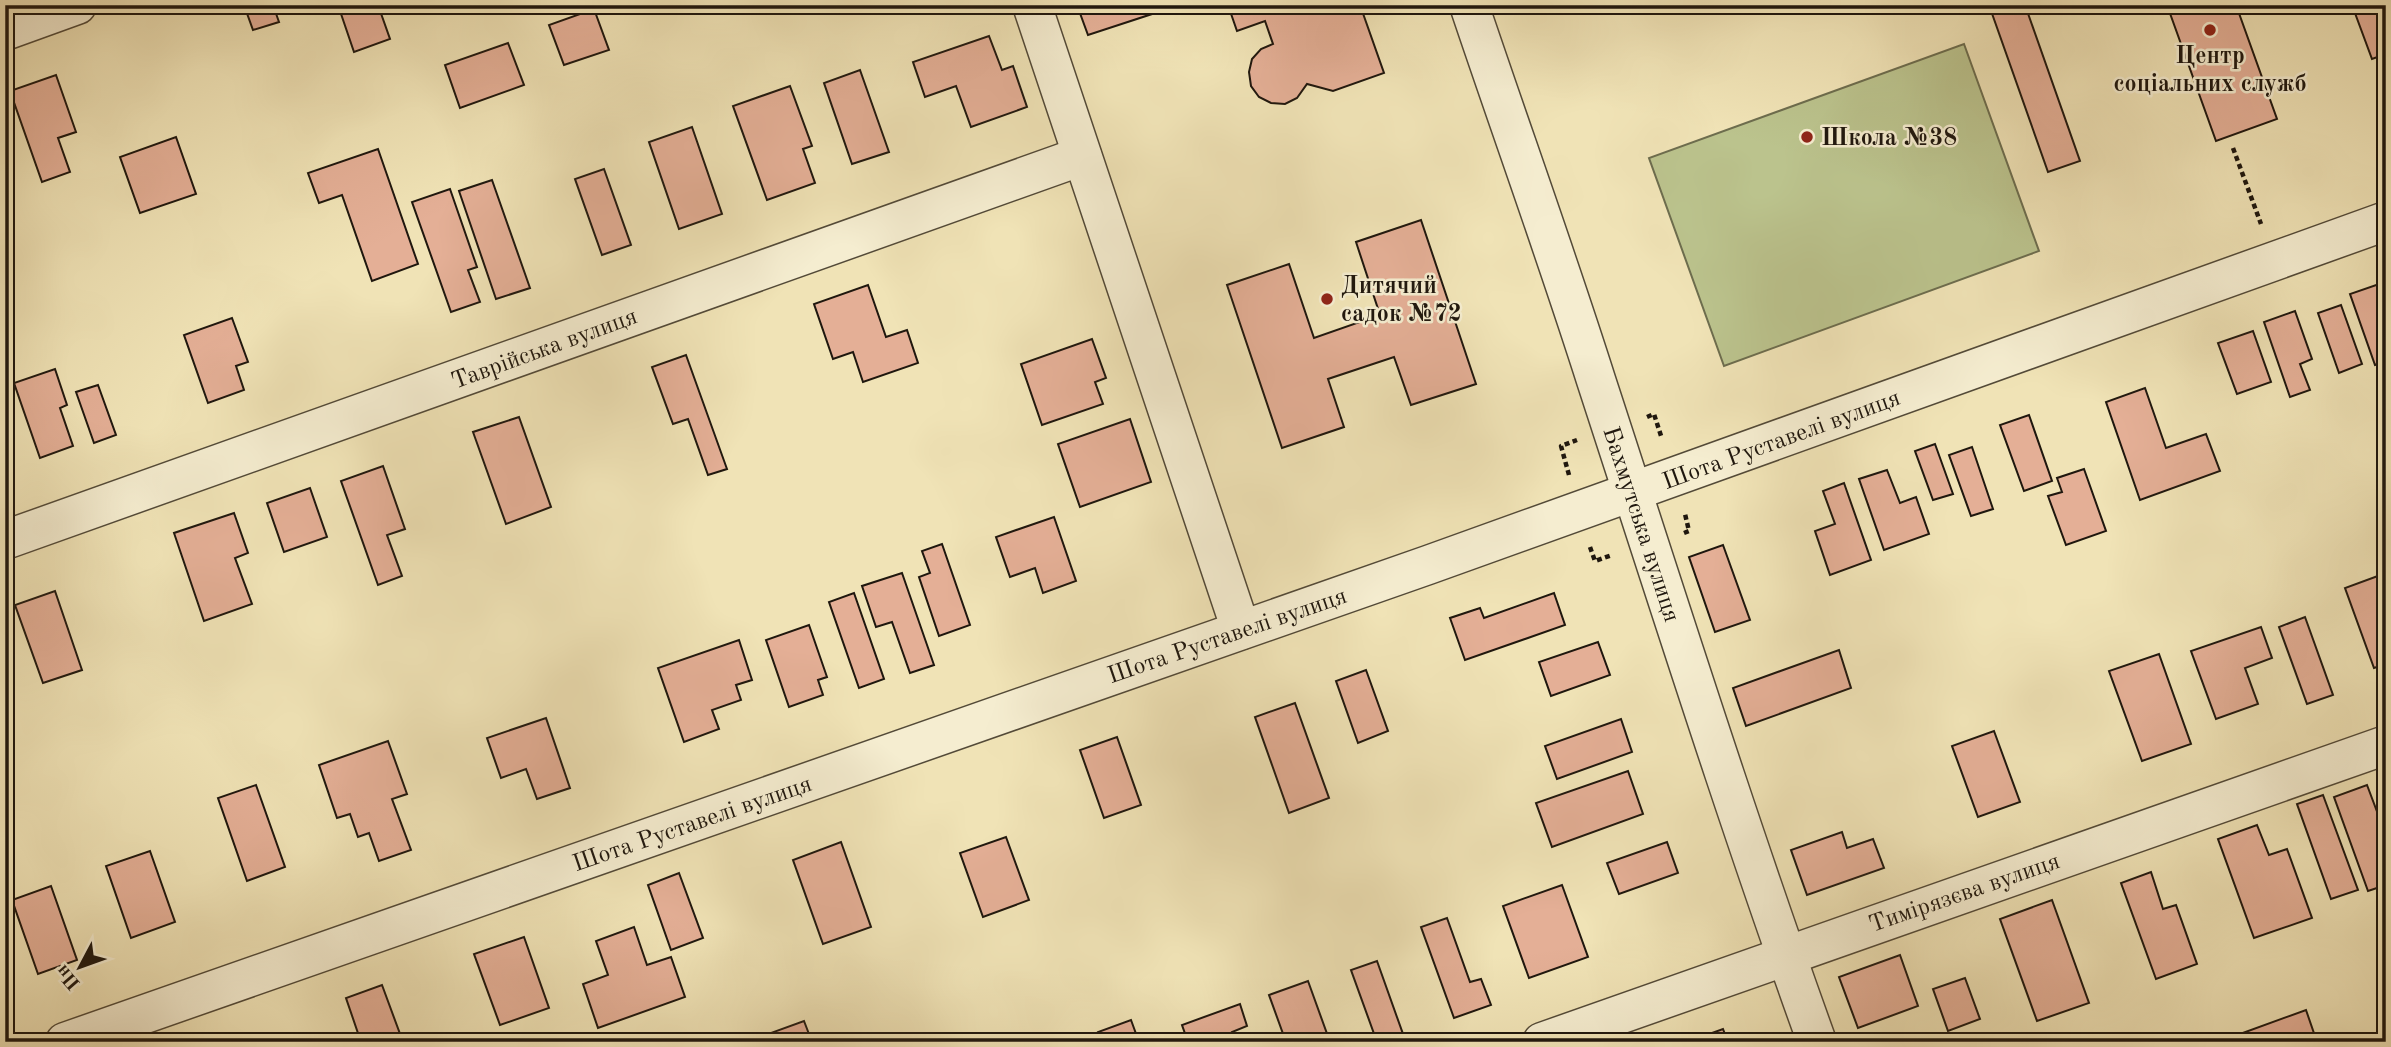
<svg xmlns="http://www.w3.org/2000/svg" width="2391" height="1047" font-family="'Old Standard TT',serif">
  <rect width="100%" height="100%" fill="#f0e3b6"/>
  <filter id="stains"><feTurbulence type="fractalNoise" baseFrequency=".00286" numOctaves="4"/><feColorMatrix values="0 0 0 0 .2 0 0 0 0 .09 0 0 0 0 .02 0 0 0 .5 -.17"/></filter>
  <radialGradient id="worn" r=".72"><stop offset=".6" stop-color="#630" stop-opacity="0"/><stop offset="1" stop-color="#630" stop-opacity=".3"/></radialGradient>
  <path fill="#bbc38d" stroke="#6d6d4e" stroke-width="2" d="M1964 44 2039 251 1724 366 1649 158Z"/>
  <g fill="#e4af96" stroke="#1f170e" stroke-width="2">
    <path d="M244 5H273L279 22 253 30Z"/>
    <path d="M338 5H378L390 39 354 52Z"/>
    <path d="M1077 5H1149L1152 14 1088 35Z"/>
    <path d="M1228 5H1360L1384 73 1333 91 1307 84 1297 98 1285 104 1271 103 1259 97 1251 86 1249 72 1252 59 1261 49 1273 44 1265 21 1237 31Z"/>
    <path d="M1989 5H2025L2080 161 2048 172Z"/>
    <path d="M2167 5H2236L2277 119 2216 141Z"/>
    <path d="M2352 5H2386V54L2372 59Z"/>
    <path d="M594 9 609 50 564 65 549 25Z"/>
    <path d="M989 36 1002 70 1013 66 1027 107 971 127 956 86 925 97 913 62Z"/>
    <path d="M508 43 524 85 460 108 445 65Z"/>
    <path d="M860 70 889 152 852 164 824 83Z"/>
    <path d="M56 75 76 132 58 138 70 172 42 182 10 91Z"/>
    <path d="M790 86 812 146 803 149 815 183 767 200 733 106Z"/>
    <path d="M692 127 722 214 679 229 649 142Z"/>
    <path d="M176 137 196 194 140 213 120 157Z"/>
    <path d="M378 149 418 264 372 281 342 195 319 203 308 173Z"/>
    <path d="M604 169 631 245 602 255 575 179Z"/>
    <path d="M492 180 530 288 496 299 459 191Z"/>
    <path d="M450 189 477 267 468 270 480 302 451 312 412 202Z"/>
    <path d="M1421 220 1476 384 1411 405 1394 357 1328 379 1344 427 1282 448 1227 285 1289 264 1314 338 1380 315 1356 242Z"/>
    <path d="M2382 283 2386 294V362L2375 365 2350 294Z"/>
    <path d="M868 285 886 337 907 330 918 363 863 382 853 352 833 359 814 304Z"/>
    <path d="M2341 305 2362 364 2339 373 2318 313Z"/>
    <path d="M2295 311 2312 359 2300 364 2310 390 2290 397 2264 322Z"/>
    <path d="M232 318 248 362 236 366 244 390 208 403 184 335Z"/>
    <path d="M2253 331 2271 382 2237 394 2218 343Z"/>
    <path d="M1092 339 1106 378 1095 382 1103 404 1042 425 1021 364Z"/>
    <path d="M686 355 727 469 708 475 688 419 673 424 652 367Z"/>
    <path d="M55 369 67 405 60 408 73 446 40 458 14 383Z"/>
    <path d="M98 385 116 435 94 443 76 392Z"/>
    <path d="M2145 388 2166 448 2206 434 2220 471 2140 500 2106 402Z"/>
    <path d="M2029 415 2052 481 2024 491 2000 425Z"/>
    <path d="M519 417 551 507 506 524 473 432Z"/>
    <path d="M1130 419 1151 482 1080 507 1058 444Z"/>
    <path d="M1935 444 1953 494 1933 500 1915 451Z"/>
    <path d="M1972 447 1993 509 1971 516 1949 455Z"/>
    <path d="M383 466 405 529 387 535 402 576 378 585 341 481Z"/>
    <path d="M2084 469 2106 531 2066 545 2048 496 2062 492 2057 478Z"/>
    <path d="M1887 470 1900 503 1916 497 1929 534 1884 550 1859 479Z"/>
    <path d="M1844 483 1871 560 1830 575 1815 531 1835 524 1823 491Z"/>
    <path d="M310 488 327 537 284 552 267 503Z"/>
    <path d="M234 513 248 553 235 558 252 604 204 621 174 533Z"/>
    <path d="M1054 517 1076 581 1043 593 1035 568 1010 577 996 537Z"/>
    <path d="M942 544 970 625 939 636 919 577 930 573 922 551Z"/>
    <path d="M1723 545 1750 620 1715 632 1689 557Z"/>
    <path d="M902 573 934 665 910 673 892 622 876 627 862 586Z"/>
    <path d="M2386 573V664L2374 668 2345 588Z"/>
    <path d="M55 591 82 670 43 683 15 605Z"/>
    <path d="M854 593 884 679 859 688 829 602Z"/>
    <path d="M1554 593 1565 625 1465 660 1450 618 1480 608 1484 618Z"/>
    <path d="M2305 617 2333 695 2307 704 2279 627Z"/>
    <path d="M809 625 827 677 818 680 823 695 789 707 766 640Z"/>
    <path d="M2261 627 2272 658 2245 668 2258 704 2216 719 2191 651Z"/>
    <path d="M739 640 752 680 736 685 741 700 712 710 719 729 684 742 658 668Z"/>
    <path d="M1598 642 1610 675 1551 696 1539 662Z"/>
    <path d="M1839 650 1851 688 1746 726 1733 688Z"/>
    <path d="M2159 654 2191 744 2142 761 2109 671Z"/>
    <path d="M1366 670 1388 731 1358 743 1336 681Z"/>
    <path d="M1295 703 1329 798 1289 813 1255 717Z"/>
    <path d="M546 718 570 788 537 799 526 769 501 778 487 738Z"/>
    <path d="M1621 719 1632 752 1557 779 1545 746Z"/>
    <path d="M1994 731 2020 802 1978 817 1952 746Z"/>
    <path d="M1117 737 1141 805 1104 818 1080 750Z"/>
    <path d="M388 741 407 794 392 799 411 850 379 861 369 833 358 837 350 814 337 818 319 765Z"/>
    <path d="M1628 771 1643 814 1552 847 1536 803Z"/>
    <path d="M256 785 285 867 247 881 218 798Z"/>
    <path d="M2367 785 2384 830 2386 829V885L2368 891 2334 797Z"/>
    <path d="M2323 795 2358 890 2331 899 2297 804Z"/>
    <path d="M2257 825 2269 855 2287 849 2312 918 2254 938 2218 839Z"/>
    <path d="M1842 832 1847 848 1873 839 1884 868 1807 895 1791 850Z"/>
    <path d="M1006 837 1029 900 983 917 960 853Z"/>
    <path d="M841 842 871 927 823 944 793 860Z"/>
    <path d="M1667 842 1678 873 1619 894 1607 863Z"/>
    <path d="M150 851 175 922 131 938 106 866Z"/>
    <path d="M2151 872 2163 909 2176 905 2197 964 2156 979 2121 883Z"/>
    <path d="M679 873 703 938 671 950 648 885Z"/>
    <path d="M1562 885 1588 957 1529 978 1503 906Z"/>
    <path d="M51 886 77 960 38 974 12 900Z"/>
    <path d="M2052 900 2089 1003 2037 1021 2000 919Z"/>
    <path d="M1447 918 1470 982 1481 979 1491 1005 1454 1018 1421 927Z"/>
    <path d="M634 927 647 965 671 957 685 997 598 1028 583 984 608 975 596 941Z"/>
    <path d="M524 937 549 1008 500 1025 474 954Z"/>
    <path d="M1900 955 1918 1006 1858 1028 1839 977Z"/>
    <path d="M1377 961 1403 1034 1381 1042H1377L1351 970Z"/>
    <path d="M1965 978 1980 1019 1948 1031 1933 989Z"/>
    <path d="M1308 981 1330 1042H1286L1269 995Z"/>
    <path d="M382 985 403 1042H361L346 998Z"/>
    <path d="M1240 1004 1247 1026 1232 1032 1236 1042H1188L1182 1025Z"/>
    <path d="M2306 1010 2317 1042H2218Z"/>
    <path d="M1131 1020 1139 1042H1101L1098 1032Z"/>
    <path d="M804 1021 812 1042H762L760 1037Z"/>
    <path d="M1723 1029 1728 1042H1687Z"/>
  </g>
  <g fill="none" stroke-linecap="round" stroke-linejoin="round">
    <g stroke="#534a38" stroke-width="41">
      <g id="minor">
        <path d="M1032 5 1241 630"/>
        <path d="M1469 5C1511 130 1556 254 1596 380 1668 601 1738 823 1817 1042"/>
        <path d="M5 31 77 5"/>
        <path d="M5 540 1082 156"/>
        <path d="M65 1042 1428 565 2386 221"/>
        <path d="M1542 1042 2386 745"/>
      </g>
    </g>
    <g stroke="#1f170e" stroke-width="4.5" stroke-dasharray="5 3.5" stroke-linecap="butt">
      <path d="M2233 148 2261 224"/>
      <path d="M1647 417 1654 414 1662 439"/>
      <path d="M1569 475 1561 446 1577 440"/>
      <path d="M1684 533 1689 531 1685 514"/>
      <path d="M1590 547 1595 561 1612 555"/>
    </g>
    <use href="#minor" stroke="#f5edd0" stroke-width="38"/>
  </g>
  <g fill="#8f2418" stroke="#f5edd0" stroke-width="2.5">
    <circle cx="2210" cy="30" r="7"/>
    <circle cx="1807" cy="137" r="7"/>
    <circle cx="1327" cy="299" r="7"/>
  </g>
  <g text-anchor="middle" stroke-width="5" stroke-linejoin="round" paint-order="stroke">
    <g font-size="24" font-weight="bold" fill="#1f170e" stroke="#f5edd0" text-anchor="start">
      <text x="2210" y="63" text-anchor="middle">Центр<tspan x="2210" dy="28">соціальних служб</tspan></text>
      <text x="1821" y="145">Школа №38</text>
      <text x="1341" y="293">Дитячий<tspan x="1341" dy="28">садок №72</tspan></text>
    </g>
    <g font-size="24" fill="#1f170e" stroke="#f5edd0">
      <text transform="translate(544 348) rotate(-20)" y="8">Таврійська вулиця</text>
      <text transform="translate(1781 439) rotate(-20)" y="8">Шота Руставелі вулиця</text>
      <text transform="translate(1642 524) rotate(72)" y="8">Бахмутська вулиця</text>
      <text transform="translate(1227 635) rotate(-19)" y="8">Шота Руставелі вулиця</text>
      <text transform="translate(692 823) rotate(-19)" y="8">Шота Руставелі вулиця</text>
      <text transform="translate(1964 892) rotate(-19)" y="8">Тимірязєва вулиця</text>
    </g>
  </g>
  <rect width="2391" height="1047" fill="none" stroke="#f0e3b6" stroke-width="28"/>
  <rect x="7" y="7" width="2377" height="1033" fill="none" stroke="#1f170e" stroke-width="3.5"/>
  <rect x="14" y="14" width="2363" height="1019" fill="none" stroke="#1f170e" stroke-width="2"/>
  <g transform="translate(80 967) rotate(229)" stroke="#f5edd0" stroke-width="5" paint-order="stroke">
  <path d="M0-5L12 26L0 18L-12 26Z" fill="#1f170e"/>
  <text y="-10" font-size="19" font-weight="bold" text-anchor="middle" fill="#1f170e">Пн</text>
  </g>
  <rect width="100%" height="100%" filter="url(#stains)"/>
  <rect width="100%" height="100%" fill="url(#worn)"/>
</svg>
